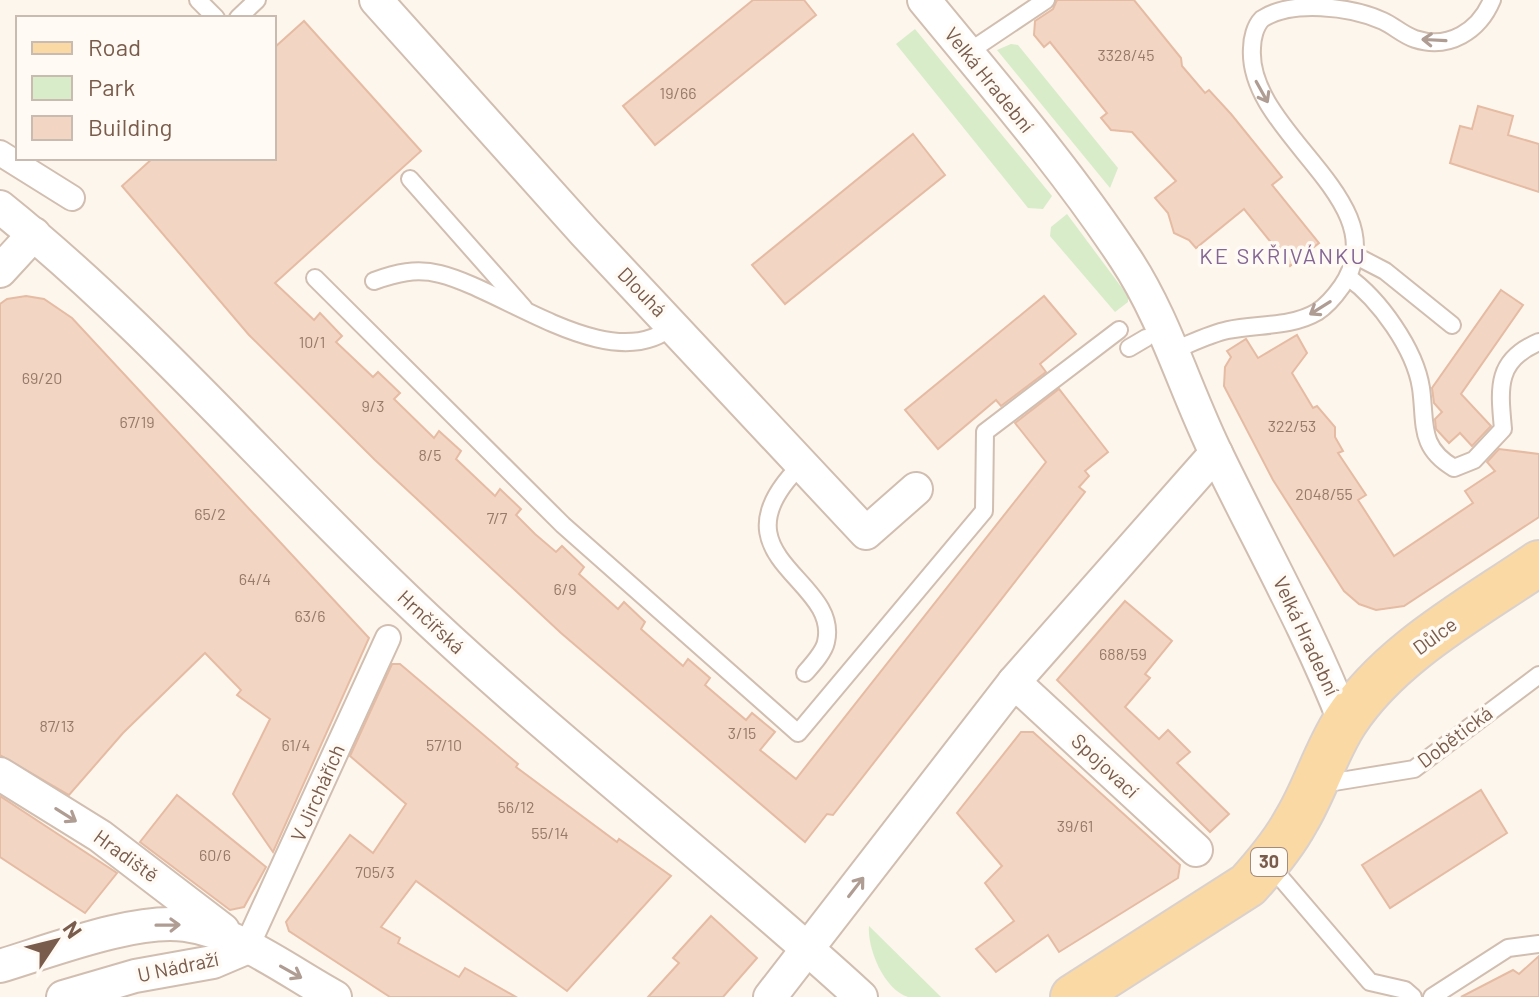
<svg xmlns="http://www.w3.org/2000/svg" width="1539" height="997" font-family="Barlow,sans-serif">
  <rect width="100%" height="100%" fill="#fdf6ec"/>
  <g fill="#d8ecc9">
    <path d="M915 29 1052 196 1043 209 1028 208 896 44Z"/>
    <path d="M1011 44 1018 45 1118 168 1110 188 997 50Z"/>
    <path d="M1067 214 1128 296V302L1115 312 1050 236 1051 227Z"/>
    <path d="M869 926 941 997C932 997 917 997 908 997 884 990 867 948 869 926Z"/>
  </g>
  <g fill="#f3d5c3" stroke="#e6bba3" stroke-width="2">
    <path d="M753 0H804L816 15 655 145 623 106Z"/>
    <path d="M1057 0H1134L1181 58 1182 66 1205 93 1209 90 1231 114 1282 177 1272 185 1319 243 1290 266 1244 209 1196 248 1189 240 1174 233 1168 213 1155 198 1176 181 1132 132 1111 130 1101 118 1107 113 1050 42 1044 47 1034 35 1035 21 1053 9Z"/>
    <path d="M304 21 421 151 275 283 314 320 320 313 342 336 336 342 373 377 378 372 400 393 394 399 434 438 439 431 461 451 456 459 495 496 500 489 521 509 516 515 535 534 556 552 562 546 584 567 579 574 599 592 618 609 624 602 645 622 641 629 683 666 688 659 710 678 705 685 746 720 752 713 775 732 760 750 796 779 1046 462 1015 423 1059 389 1108 452 1085 471 1089 476 1079 487 1085 492 833 815 827 814 805 842 561 633 375 460 249 335 122 186 153 158H274V48Z"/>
    <path d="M1478 106 1513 116 1508 135 1539 144V192L1450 163 1460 126 1472 129Z"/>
    <path d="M913 134 945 175 785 304 752 265Z"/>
    <path d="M1501 290 1523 305 1461 394 1491 426 1472 446 1460 433 1449 443 1436 429 1435 419 1442 412 1434 403 1432 388Z"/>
    <path d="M26 296 44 299 72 318 369 638 273 852 233 794 270 719 237 695 241 690 205 653 123 733 69 795 0 755V304L7 299Z"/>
    <path d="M1044 296 1076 334 1040 364 1046 372 1001 406 996 400 938 449 905 410Z"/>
    <path d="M1297 335 1307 353 1292 373 1313 408 1317 406 1335 427V437L1343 451 1338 453 1366 495 1358 500 1394 556 1473 503 1465 491 1495 471 1487 462 1499 449 1539 454V517L1404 606 1376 610 1359 604 1344 591 1273 480 1224 386 1225 367 1231 357 1227 351 1246 339 1258 358Z"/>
    <path d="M1125 601 1172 641 1145 674 1150 678 1125 707 1159 739 1168 730 1190 752 1177 763 1229 814 1210 832 1057 680Z"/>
    <path d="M392 664H400L518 764 516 767 617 842 619 839 671 876 567 991 416 881 381 927 400 938 398 943 459 977 465 968 516 997H390L289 931 286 922 350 835 373 853 406 804 350 756Z"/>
    <path d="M1021 732H1033L1180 865 1178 878 1059 952 1048 935 996 972 976 949 1014 921 985 883 1002 866 957 813Z"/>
    <path d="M1481 790 1507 833 1390 908 1362 865Z"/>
    <path d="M177 795 266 867 244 907 230 910 140 842Z"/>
    <path d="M0 796 117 873 85 913 0 857Z"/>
    <path d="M711 916 757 958 723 997H648L679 963 673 958Z"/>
    <path d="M1539 956V997H1461L1513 970 1519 974Z"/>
  </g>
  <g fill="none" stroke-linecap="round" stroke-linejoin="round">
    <g stroke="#d1beb0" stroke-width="20">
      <g id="service">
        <path d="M198 0 216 18"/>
        <path d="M238 18 257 0"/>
        <path d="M967 53 1046 0"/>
        <path d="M410 179 524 308"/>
        <path d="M1356 256 1385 271 1452 325"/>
        <path d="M1348 277C1379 299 1415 349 1421 388 1426 423 1418 447 1454 468L1474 460 1503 429C1499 387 1496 360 1539 342"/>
        <path d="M315 278 563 525 798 733 984 511 985 432 1119 330"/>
        <path d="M374 281C396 273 416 268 440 274 505 290 613 379 674 325"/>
        <path d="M1129 348 1146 338"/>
        <path d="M1172 351C1190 344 1209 334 1228 330 1257 324 1292 327 1317 312 1328 305 1335 296 1342 286 1400 201 1246 134 1252 48 1252 39 1255 26 1262 19 1291 0 1350 6 1383 21 1394 26 1403 35 1415 39 1449 50 1479 31 1492 0"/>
        <path d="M802 464C707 557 841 578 826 642 824 652 812 665 805 673"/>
        <path d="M1322 784 1414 769 1539 675"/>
        <path d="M1269 864 1370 982 1405 990 1413 997"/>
        <path d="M1432 997 1508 948 1539 944"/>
      </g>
    </g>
    <g stroke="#d1beb0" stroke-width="28">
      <g id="pedestrian">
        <path d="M0 153 72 198"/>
        <path d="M246 948 388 638"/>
      </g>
    </g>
    <g stroke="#d1beb0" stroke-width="36">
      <g id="minor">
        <path d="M376 0 585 233 866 533 916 489"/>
        <path d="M924 0C993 84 1065 167 1125 258 1165 318 1185 390 1217 455 1260 544 1309 630 1345 723"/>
        <path d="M0 207C146 324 269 469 405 598 551 738 712 860 861 997"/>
        <path d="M0 271 34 234"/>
        <path d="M1014 682 1196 850"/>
        <path d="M0 774 100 836 223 930"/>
        <path d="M0 966C50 951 135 918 185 925 238 932 289 972 335 997"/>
        <path d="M63 997 135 976 213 962 246 948"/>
        <path d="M770 997 1014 682 1216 453"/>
      </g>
    </g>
    <g stroke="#dad1cd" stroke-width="48">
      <path id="primary" d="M1073 997 1248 885C1266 865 1283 845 1296 821 1315 790 1325 753 1345 722 1390 653 1472 609 1539 563"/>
    </g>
    <use href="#service" stroke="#fff" stroke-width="16"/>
    <use href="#pedestrian" stroke="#fff" stroke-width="24"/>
    <use href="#minor" stroke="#fff" stroke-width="32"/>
    <use href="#primary" stroke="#fbd9a5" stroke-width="44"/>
  </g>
  <defs><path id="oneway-shaft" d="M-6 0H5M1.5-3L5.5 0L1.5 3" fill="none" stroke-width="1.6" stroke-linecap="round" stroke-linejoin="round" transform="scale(2)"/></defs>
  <g stroke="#af9d94">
    <use href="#oneway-shaft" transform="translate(1434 40) rotate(-177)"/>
    <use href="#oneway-shaft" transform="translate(1262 92) rotate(61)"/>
    <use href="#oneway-shaft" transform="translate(1320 308) rotate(148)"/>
    <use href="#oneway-shaft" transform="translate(66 815) rotate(32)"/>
    <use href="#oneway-shaft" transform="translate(856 887) rotate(-52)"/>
    <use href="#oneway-shaft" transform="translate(168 925) rotate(-1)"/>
    <use href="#oneway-shaft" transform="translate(291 972) rotate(29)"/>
  </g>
  <g text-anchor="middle" stroke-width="7" stroke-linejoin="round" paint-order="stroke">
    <g font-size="16" fill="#987a6a">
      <text x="1126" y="61">3328/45</text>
      <text x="678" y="99">19/66</text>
      <text x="312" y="348">10/1</text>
      <text x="42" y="384">69/20</text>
      <text x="373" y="412">9/3</text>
      <text x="137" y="428">67/19</text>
      <text x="1292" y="432">322/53</text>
      <text x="430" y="461">8/5</text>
      <text x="1324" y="500">2048/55</text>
      <text x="210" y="520">65/2</text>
      <text x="497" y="524">7/7</text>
      <text x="255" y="585">64/4</text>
      <text x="565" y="595">6/9</text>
      <text x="310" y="622">63/6</text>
      <text x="1123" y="660">688/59</text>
      <text x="57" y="732">87/13</text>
      <text x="742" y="739">3/15</text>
      <text x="296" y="751">61/4</text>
      <text x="444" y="751">57/10</text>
      <text x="516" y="813">56/12</text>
      <text x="1075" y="832">39/61</text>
      <text x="550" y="839">55/14</text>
      <text x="215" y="861">60/6</text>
      <text x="375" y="878">705/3</text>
    </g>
    <rect fill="#fffaf3" stroke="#a28b7f" stroke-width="2" x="1251" y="848" width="36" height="28" rx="6"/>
    <g font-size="18" font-weight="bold" fill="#7a5c4d">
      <text x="1269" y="868">30</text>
    </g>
    <g font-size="20" fill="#7a5c4d" stroke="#fffaf3">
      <text transform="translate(989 80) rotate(51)" y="7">Velká Hradební</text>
      <text transform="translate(642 292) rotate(46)" y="7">Dlouhá</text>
      <text transform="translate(431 622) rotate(43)" y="7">Hrnčířská</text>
      <text transform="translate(1306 636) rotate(65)" y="7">Velká Hradební</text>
      <text transform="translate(1435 636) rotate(-36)" y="7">Důlce</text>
      <text transform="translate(1455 737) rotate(-37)" y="7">Dobětická</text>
      <text transform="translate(1105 766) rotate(43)" y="7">Spojovací</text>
      <text transform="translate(318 793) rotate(-66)" y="7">V Jirchářích</text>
      <text transform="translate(126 856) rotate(36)" y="7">Hradiště</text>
      <text transform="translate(178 967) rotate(-12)" y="7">U Nádraží</text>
    </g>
    <g font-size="22" letter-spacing="2" fill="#846695" stroke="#fffaf3">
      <text x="1283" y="264">KE SKŘIVÁNKU</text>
    </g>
  </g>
  <rect x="16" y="16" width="260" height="144" fill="#fffaf3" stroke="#cabbb1" stroke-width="2"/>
  <rect x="32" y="42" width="40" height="12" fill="#fbd9a5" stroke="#cabbb1" stroke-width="2"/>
  <text x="88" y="56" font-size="24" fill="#7a5c4d">Road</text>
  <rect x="32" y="76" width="40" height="24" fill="#d8ecc9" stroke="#cabbb1" stroke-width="2"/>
  <text x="88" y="96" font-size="24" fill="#7a5c4d">Park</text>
  <rect x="32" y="116" width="40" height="24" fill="#f3d5c3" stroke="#cabbb1" stroke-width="2"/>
  <text x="88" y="136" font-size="24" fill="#7a5c4d">Building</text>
  <g transform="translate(56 941) rotate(55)" stroke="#fffaf3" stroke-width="6" paint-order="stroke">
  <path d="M0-6L14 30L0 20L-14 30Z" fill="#7a5c4d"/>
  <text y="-12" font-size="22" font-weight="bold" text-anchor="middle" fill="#7a5c4d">N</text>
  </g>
</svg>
